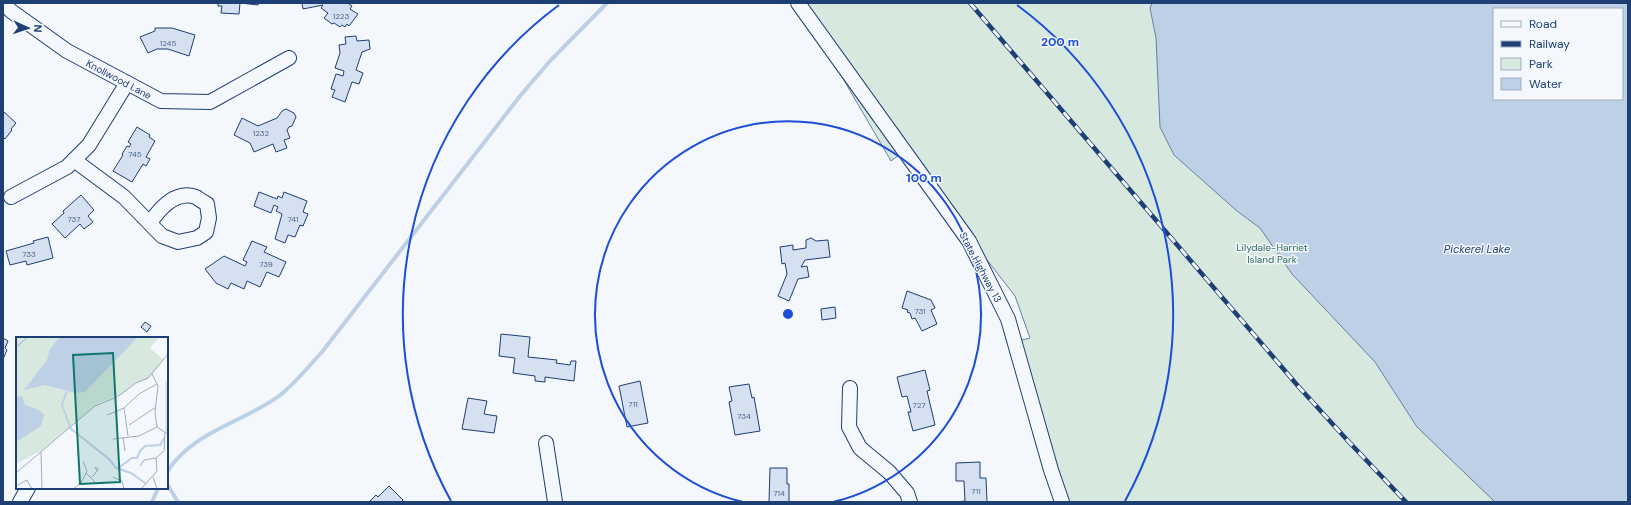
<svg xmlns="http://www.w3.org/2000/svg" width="1631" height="505" font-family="'DM Sans',sans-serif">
  <rect width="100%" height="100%" fill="#f4f7fb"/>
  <path fill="#d7e8df" stroke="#687fa3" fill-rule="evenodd" d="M799 3H1628V502H1063L1010 343 1030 338 1015 296 903 152 891 161ZM1494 9H1622V99H1494Z"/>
  <path fill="#bed0e5" stroke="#687fa3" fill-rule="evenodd" d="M1152 3H1628V502H1495L1417 427 1375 362 1292 274 1260 228 1237 211 1174 155 1160 127 1156 38 1150 8ZM1494 9H1622V99H1494Z"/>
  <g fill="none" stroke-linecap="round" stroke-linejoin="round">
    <g stroke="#bed0e5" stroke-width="4">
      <path d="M167 472C193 431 242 423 279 396 295 384 308 367 322 352L520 96 550 61 607 3"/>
      <path d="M167 484 178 502"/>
      <path d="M152 502 158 488"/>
    </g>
  </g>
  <g fill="#d5e0f0" stroke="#1d3f73">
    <path d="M218 3H259L258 5 240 3 239 14 221 13 222 6H218Z"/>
    <path d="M302 3H348L352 6 350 9 358 14 349 26 347 24 345 27 342 25 340 27 334 23 332 24 324 18 328 13 321 8 323 5 303 9Z"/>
    <path d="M155 28H172L195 35 189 56 168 49H157L148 53 140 37 155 31Z"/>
    <path d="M356 36 357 41 369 40 370 49 362 52 356 70 363 73 359 84 352 82 345 102 332 97 335 90 331 89 336 74 343 76 344 71 335 68 340 53 339 45 346 44 345 37Z"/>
    <path d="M286 109 294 113 296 117 292 126 289 127 287 130 290 138 284 140 287 148 276 152 273 144 254 152 250 143 234 135 242 118 258 126 277 118 282 111Z"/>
    <path d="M3 111 16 123 11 129 12 130 5 139 3 137Z"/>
    <path d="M137 127 150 135 149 137 155 141 146 157 150 159 146 166 143 164 132 182 113 171 123 155 122 154 127 146 129 147 131 144 128 142Z"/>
    <path d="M259 192 277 199 278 196 282 198 284 192 307 201 303 212 308 214 303 226 300 225 295 237 288 235 285 243 275 239 282 214 276 211 278 207 274 205 271 213 254 206Z"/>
    <path d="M81 195 94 210 88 216 93 222 84 229 80 224 65 238 52 224 64 213 63 211Z"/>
    <path d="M48 237 53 258 27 265 26 261 10 265 6 251 34 243 33 241Z"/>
    <path d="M811 238 816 241 828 240 830 257 805 260 801 267 807 266 809 277 798 279 789 301 778 296 787 274 785 263 782 264 780 247 793 245V250L806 248V240Z"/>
    <path d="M252 241 267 247 264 252 286 262 279 277 267 272 260 287 247 281 244 289 231 283 228 289 216 283 205 269 224 256 245 266 247 262 243 260Z"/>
    <path d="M907 291 931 300 935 308 931 310 937 324 922 331 915 318 912 319 910 313 907 312 908 310 902 308Z"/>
    <path d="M835 307 836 318 822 320 821 309Z"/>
    <path d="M145 322 151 326 147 332 141 327Z"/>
    <path d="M501 334 530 337 528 357 557 360 556 363 570 365 571 361H576L574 381 545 377V382L535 381V376L513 373 515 358 499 356Z"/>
    <path d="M3 338 8 341 5 348 7 350 3 359Z"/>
    <path d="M925 370 930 390 927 391 935 425 913 431 908 412H911L907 396 902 397 897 377Z"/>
    <path d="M640 381 648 423 627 427 619 386Z"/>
    <path d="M749 384 752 398 754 397 760 431 735 435 729 402 732 401 729 387Z"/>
    <path d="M468 398 487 401 484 414 497 416 494 433 462 429Z"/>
    <path d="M980 462V478H986L987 502H957L965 501 964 481H956V463Z"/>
    <path d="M770 468H787V484H789V502H769Z"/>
    <path d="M389 486 403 500 401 502H369L376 495 378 497Z"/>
  </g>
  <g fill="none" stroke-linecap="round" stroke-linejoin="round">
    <g stroke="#1d3f73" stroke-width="16">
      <g id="minor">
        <path d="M4 3 11 11 67 51 161 101 210 102 289 58"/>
        <path d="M798 3 969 241 1008 319 1051 470 1062 502"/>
        <path d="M74 160 124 197 162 236 178 242 197 238 206 232 209 218 207 204C203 202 199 199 196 197 176 190 160 208 150 223"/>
        <path d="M11 197 67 167 89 145 127 83"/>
        <path d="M850 388 849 427 860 448 889 472 907 493 910 502"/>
        <path d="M546 443 555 502"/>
        <path d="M20 502 28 488"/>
      </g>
    </g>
    <use href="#minor" stroke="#f4f7fb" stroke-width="14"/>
    <g stroke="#1d3f73" stroke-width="4.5">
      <path id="rail" d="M970 3 1298 386 1349 442 1406 502"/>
    </g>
    <use href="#rail" stroke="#f4f7fb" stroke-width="3" stroke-dasharray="9" stroke-linecap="butt"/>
  </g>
  <g fill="none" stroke="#1d4ed8" stroke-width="2">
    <path d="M743 502A193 193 0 1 1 833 502"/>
    <path d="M451 501A385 385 0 0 1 559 5M1017 5A385 385 0 0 1 1125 501"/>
  </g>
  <g text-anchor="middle" stroke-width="3" stroke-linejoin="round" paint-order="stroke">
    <g font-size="8" fill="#4b6792">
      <text x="341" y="19">1223</text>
      <text x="168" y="46">1245</text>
      <text x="261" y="136">1232</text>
      <text x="135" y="157">745</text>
      <text x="74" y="222">737</text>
      <text x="293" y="222">741</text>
      <text x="29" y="257">733</text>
      <text x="266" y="267">739</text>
      <text x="920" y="314">731</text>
      <text x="633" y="407">711</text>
      <text x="919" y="408">727</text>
      <text x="744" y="419">734</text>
      <text x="976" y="494">711</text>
      <text x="779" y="496">714</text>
    </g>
    <g font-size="10" fill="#1d3f73" stroke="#f4f7fb">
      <text transform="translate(119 79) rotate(28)" y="4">Knollwood Lane</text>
      <text transform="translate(981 267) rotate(62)" y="4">State Highway 13</text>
    </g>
    <g font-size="10" fill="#2c6c60" stroke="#f4f7fb">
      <text x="1272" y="251">Lilydale-Harriet<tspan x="1272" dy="12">Island Park</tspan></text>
    </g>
    <g font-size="11" font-style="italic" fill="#1d3f73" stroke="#f4f7fb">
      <text x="1477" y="253">Pickerel Lake</text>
    </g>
  </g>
  <g transform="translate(16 337)">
    <rect width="152" height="152" fill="#f4f7fb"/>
    <path d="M0 0H143L134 11 148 23 132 42 119 46 107 57 83 66 28 112 0 127ZM149 44H152V96L149 94Z" fill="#d7e8df"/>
    <path d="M44 0H120L121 1 69 55 60 56 29 48 8 53 31 23 34 12ZM6 59 9 68 23 73 28 78 25 89 0 105V60Z" fill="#bed0e5"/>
    <path fill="none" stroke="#bed0e5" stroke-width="2" d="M51 54 46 68 55 92 93 122 100 131 115 136 129 146M101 132 116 121H121L124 114 129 109 144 108 148 101"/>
    <path fill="none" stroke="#9eadc5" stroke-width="1" d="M0 10 12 0M136 37 142 49 139 75 141 90M108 71 112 99M91 78 108 71 123 57 141 47M113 88 140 70M141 90 152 97M107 100 109 114M97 102 123 99 141 90M25 115 26 152M140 121 148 114 149 95M124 129 128 123 140 121M0 136 79 69 101 60 120 46 132 41 152 17M70 136 79 145M76 140 82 133V132L79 130 81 134M97 140 106 144 108 152M137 140 141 152M0 149 11 143 16 152M57 152 65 146 71 134 67 124M125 152 141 134 140 121"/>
    <path fill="#0f766e" fill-opacity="0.15" stroke="#0f766e" stroke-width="2" d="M97 16 104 145 64 147 57 18Z"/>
    <rect width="152" height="152" fill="none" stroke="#1d3f73" stroke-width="2"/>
  </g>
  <circle cx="788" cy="314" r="6" fill="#1d4ed8" stroke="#f4f7fb" stroke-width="2"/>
  <g font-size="12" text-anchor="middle" font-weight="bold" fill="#1d4ed8" stroke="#f4f7fb" stroke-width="3" stroke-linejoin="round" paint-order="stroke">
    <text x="1060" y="46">200 m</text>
    <text x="924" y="182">100 m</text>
  </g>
  <rect width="1631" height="505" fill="none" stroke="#1d3f73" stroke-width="8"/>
  <rect x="1493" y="8" width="130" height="92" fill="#f4f7fb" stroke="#9eadc5"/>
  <rect x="1501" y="21" width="20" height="6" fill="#f4f7fb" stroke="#9eadc5"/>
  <text x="1529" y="28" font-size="12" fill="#1d3f73">Road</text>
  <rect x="1501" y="41" width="20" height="6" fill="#1d3f73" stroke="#9eadc5"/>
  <text x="1529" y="48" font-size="12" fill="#1d3f73">Railway</text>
  <rect x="1501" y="58" width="20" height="12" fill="#d7e8df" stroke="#9eadc5"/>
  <text x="1529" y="68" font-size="12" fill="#1d3f73">Park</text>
  <rect x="1501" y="78" width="20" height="12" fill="#bed0e5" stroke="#9eadc5"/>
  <text x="1529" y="88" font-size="12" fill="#1d3f73">Water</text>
  <g transform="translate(28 28) rotate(93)" stroke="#f4f7fb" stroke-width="3" paint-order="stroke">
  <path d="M0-3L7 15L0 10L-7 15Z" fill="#1d3f73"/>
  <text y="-6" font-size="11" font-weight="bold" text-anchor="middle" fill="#1d3f73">N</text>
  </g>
</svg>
